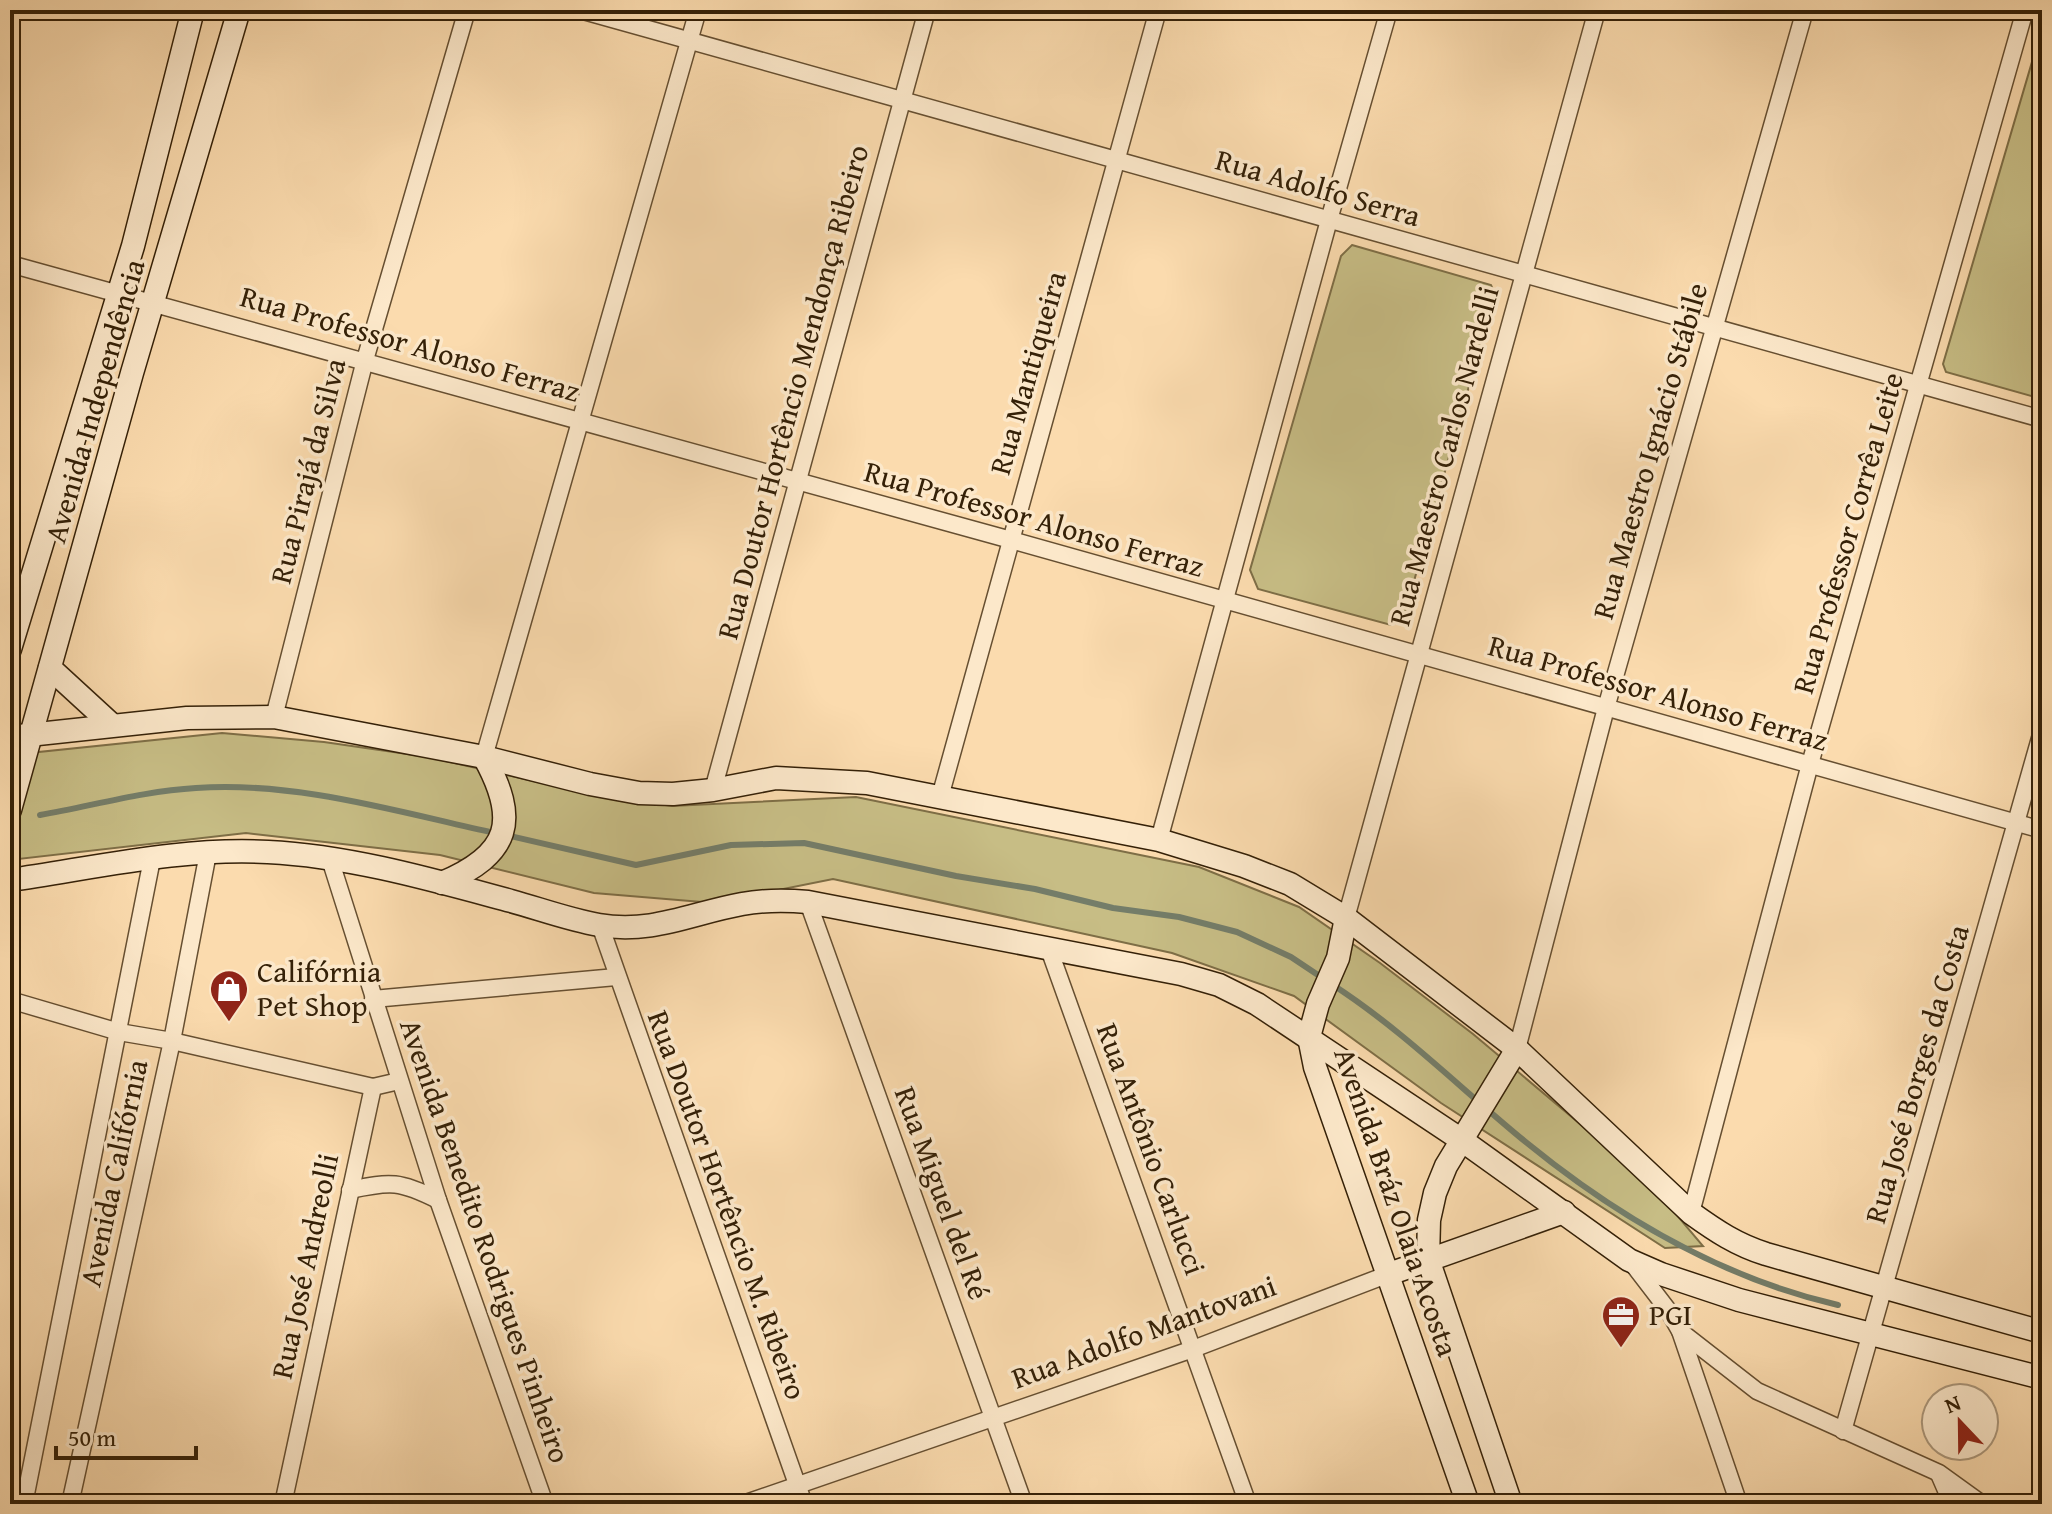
<svg xmlns="http://www.w3.org/2000/svg" width="2052" height="1514" font-family="'Gentium Book Plus',serif">
  <rect width="100%" height="100%" fill="#fbdbae"/>
  <filter id="stains"><feTurbulence type="fractalNoise" baseFrequency=".0025" numOctaves="4"/><feColorMatrix values="0 0 0 0 .2 0 0 0 0 .09 0 0 0 0 .02 0 0 0 .5 -.17"/></filter>
  <radialGradient id="worn" r=".72"><stop offset=".6" stop-color="#630" stop-opacity="0"/><stop offset="1" stop-color="#630" stop-opacity=".3"/></radialGradient>
  <g fill="#c7bd85" stroke="#7e6e46" stroke-width="2">
    <path d="M2042 28V399L1946 372 1943 364Z"/>
    <path d="M1352 245 1491 285 1495 294 1403 620 1391 625 1258 589 1250 570 1341 256Z"/>
    <path d="M222 733 324 742 428 757 573 790 672 806 856 797 1199 867 1299 907 1380 963 1473 1034 1648 1181 1703 1246 1665 1248 1441 1103 1294 996 1172 953 833 879 714 903 594 893 440 855 246 833 10 860V755Z"/>
  </g>
  <g fill="none" stroke-linecap="round" stroke-linejoin="round">
    <g stroke="#747d69" stroke-width="6">
      <path d="M40 815C92 806 143 791 196 788 297 781 398 812 495 833"/>
      <path d="M506 835 636 865 731 845 804 843 956 876 1035 889 1113 908 1179 917 1237 932 1291 957 1324 979"/>
      <path d="M1333 985C1404 1031 1462 1090 1527 1143 1619 1218 1721 1278 1838 1305"/>
    </g>
    <g stroke="#664f31" stroke-width="19">
      <g id="street">
        <path d="M580 10 2042 419"/>
        <path d="M10 264 1011 540 2042 830"/>
        <path d="M274 717 365 360 467 10"/>
        <path d="M484 757 698 10"/>
        <path d="M713 790 927 10"/>
        <path d="M940 797 1158 10"/>
        <path d="M1159 840 1329 220 1389 10"/>
        <path d="M330 859 438 1200 545 1504"/>
        <path d="M808 902 1024 1504"/>
        <path d="M1346 918 1597 10"/>
        <path d="M600 925 804 1504"/>
        <path d="M1049 949 1248 1504"/>
        <path d="M373 999 616 977"/>
        <path d="M10 1000 119 1032 172 1041 373 1087 399 1081"/>
        <path d="M1517 1049 1606 708 1805 10"/>
        <path d="M350 1190C391 1181 400 1181 438 1200"/>
        <path d="M1691 1213 1810 764 2025 10"/>
        <path d="M1632 1263 1668 1310 1680 1331 1739 1504"/>
        <path d="M1680 1331 1757 1391 1939 1473 1982 1504"/>
        <path d="M1843 1431 2042 731"/>
        <path d="M1939 1474 1952 1504"/>
        <path d="M24 1504 152 859"/>
        <path d="M70 1504 172 1041 208 853"/>
        <path d="M283 1504 373 1087"/>
        <path d="M743 1504 1193 1349 1389 1274"/>
      </g>
    </g>
    <g stroke="#342007" stroke-width="25">
      <g id="secondary">
        <path d="M10 649 133 246 193 10"/>
        <path d="M50 668 111 724"/>
        <path d="M10 737 187 718 274 717 484 757 590 784 639 793 673 794 713 790 776 778 867 783 1159 840 1244 866 1290 884 1346 918 1517 1049 1691 1213C1716 1231 1737 1245 1766 1254L2042 1332"/>
        <path d="M10 810 132 373 239 10"/>
        <path d="M10 880C94 868 183 847 268 852 350 856 433 880 511 901 540 909 570 920 599 925 652 934 692 913 742 904 764 900 785 900 808 902L1181 974 1219 985 1257 1004 1463 1141 1629 1260 1661 1274 1739 1300 2042 1378"/>
        <path d="M442 883C511 854 519 820 484 757"/>
        <path d="M1346 918 1338 958 1318 1004 1309 1037 1315 1067 1468 1504"/>
        <path d="M1389 1274 1564 1212"/>
        <path d="M1511 1504 1428 1259 1429 1220 1435 1193 1446 1166 1517 1049"/>
      </g>
    </g>
    <use href="#street" stroke="#fce8ca" stroke-width="16"/>
    <use href="#secondary" stroke="#fce8ca" stroke-width="22"/>
  </g>
  <defs>
    <g id="shop-pin" transform="scale(2)"><path d="M0 17L-7.5 6A9.5 9.5 0 1 1 7.5 6Z" fill="#8f2418" stroke="#fce8ca"/><path d="M-5-2.5h2.3a2.7 3.5 0 0 1 5.4 0H5L5.5 6h-11ZM-1.5-2.5h3a1.5 2.3 0 0 0-3 0Z" fill="#fff"/></g>
    <g id="office-pin" transform="scale(2)"><path d="M0 17L-7.5 6A9.5 9.5 0 1 1 7.5 6Z" fill="#8f2418" stroke="#fce8ca"/><path d="M-6-3h4V-5.5h4V-3h4V5H-6ZM-1-4.5V-3h2v-1.5ZM-6 0V1H6V0Z" fill="#fff"/></g>
  </defs>
  <g fill-rule="evenodd">
    <use href="#shop-pin" x="229" y="989"/>
    <use href="#office-pin" x="1621" y="1315"/>
  </g>
  <g text-anchor="middle" stroke-width="7" stroke-linejoin="round" paint-order="stroke">
    <g font-size="30" fill="#342007" stroke="#fce8ca">
      <text transform="translate(1318 188) rotate(16)" y="10">Rua Adolfo Serra</text>
      <text transform="translate(410 344) rotate(16)" y="10">Rua Professor Alonso Ferraz</text>
      <text transform="translate(1028 373) rotate(-74)" y="10">Rua Mantiqueira</text>
      <text transform="translate(793 392) rotate(-75)" y="10">Rua Doutor Hortêncio Mendonça Ribeiro</text>
      <text transform="translate(95 401) rotate(-74)" y="10">Avenida Independência</text>
      <text transform="translate(1650 451) rotate(-74)" y="10">Rua Maestro Ignácio Stábile</text>
      <text transform="translate(1444 456) rotate(-75)" y="10">Rua Maestro Carlos Nardelli</text>
      <text transform="translate(308 471) rotate(-76)" y="10">Rua Pirajá da Silva</text>
      <text transform="translate(1034 519) rotate(16)" y="10">Rua Professor Alonso Ferraz</text>
      <text transform="translate(1848 533) rotate(-74)" y="10">Rua Professor Corrêa Leite</text>
      <text transform="translate(1658 693) rotate(16)" y="10">Rua Professor Alonso Ferraz</text>
      <text transform="translate(1917 1074) rotate(-74)" y="10">Rua José Borges da Costa</text>
      <text transform="translate(1151 1149) rotate(70)" y="10">Rua Antônio Carlucci</text>
      <text transform="translate(114 1173) rotate(-78)" y="10">Avenida Califórnia</text>
      <text transform="translate(942 1193) rotate(70)" y="10">Rua Miguel del Ré</text>
      <text transform="translate(1396 1202) rotate(71)" y="10">Avenida Bráz Olaia Acosta</text>
      <text transform="translate(727 1205) rotate(70)" y="10">Rua Doutor Hortêncio M. Ribeiro</text>
      <text transform="translate(485 1241) rotate(71)" y="10">Avenida Benedito Rodrigues Pinheiro</text>
      <text transform="translate(305 1266) rotate(-78)" y="10">Rua José Andreolli</text>
      <text transform="translate(1144 1332) rotate(-20)" y="10">Rua Adolfo Mantovani</text>
    </g>
    <g font-size="30" fill="#342007" stroke="#fce8ca" text-anchor="start">
      <text x="257" y="982">Califórnia<tspan x="257" dy="34">Pet Shop</tspan></text>
      <text x="1649" y="1325">PGI</text>
    </g>
  </g>
  <rect width="2052" height="1514" fill="none" stroke="#fbdbae" stroke-width="40"/>
  <rect x="12" y="12" width="2028" height="1490" fill="none" stroke="#342007" stroke-width="4"/>
  <rect x="20" y="20" width="2012" height="1474" fill="none" stroke="#342007" stroke-width="2"/>
  <g transform="translate(1960 1422) rotate(338)"><circle r="38" fill="#fce8ca" stroke="#ac987c" stroke-width="2"/>
  <path d="M0-6L14 30L0 20L-14 30Z" fill="#8f2418"/>
  <text y="-12" font-size="22" font-weight="bold" text-anchor="middle" fill="#342007">N</text>
  </g>
  <path d="M56 1446v12h140v-12" fill="none" stroke="#342007" stroke-width="4"/>
  <text x="68" y="1446" font-size="24" fill="#342007" stroke="#fce8ca" stroke-width="6" paint-order="stroke">50 m</text>
  <rect width="100%" height="100%" filter="url(#stains)"/>
  <rect width="100%" height="100%" fill="url(#worn)"/>
</svg>
